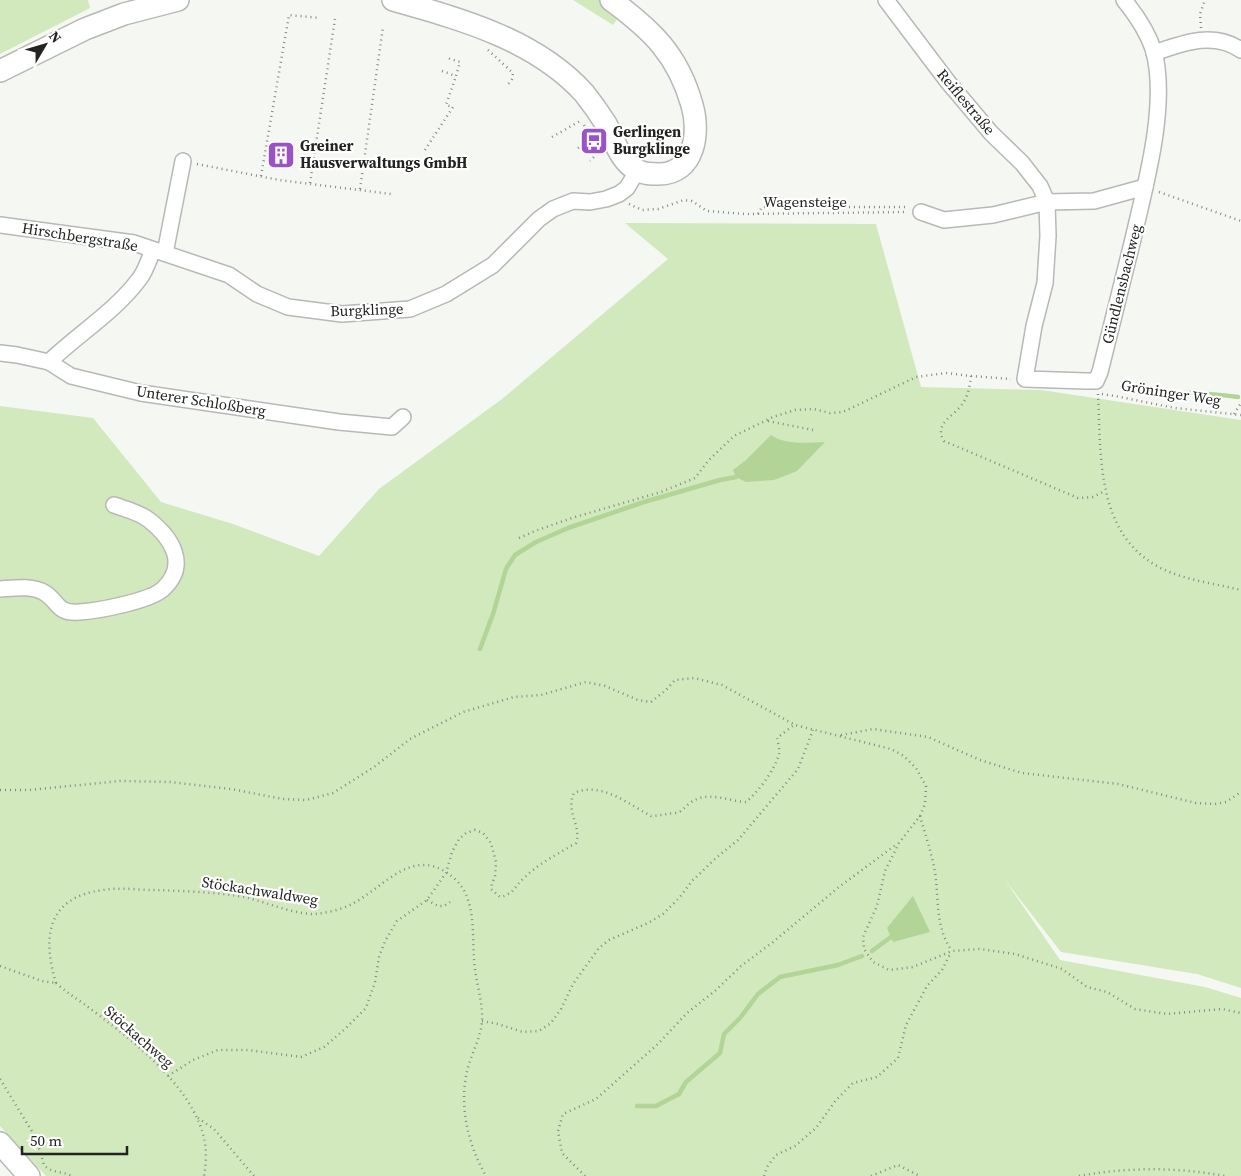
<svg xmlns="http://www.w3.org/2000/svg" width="1241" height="1176" font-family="'Source Serif 4',serif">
  <rect width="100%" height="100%" fill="#f5f7f3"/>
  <g fill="#d1e9bd">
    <path d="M0 0H88L90 8 0 54Z"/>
    <path d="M573 0H631L613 25Z"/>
    <path d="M625 223 876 224 921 387 1041 390 1241 420V988L1197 974 1061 952 1005 880 1060 960 1205 987 1241 998V1176H46L0 1126V406L93 418 161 502 233 524 319 556 379 489 502 399 668 259Z"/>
  </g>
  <g fill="#b2d496">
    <path d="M771 435C785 445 808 443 825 442L797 471 774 480 746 482 736 477 733 470 746 460Z"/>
    <path d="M913 896 930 932 893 942 887 928Z"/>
  </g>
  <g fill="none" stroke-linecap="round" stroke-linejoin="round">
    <g stroke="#b2d496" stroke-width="4.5">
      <path d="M1163 395C1188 391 1214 394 1238 397"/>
      <path d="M480 649 493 614 506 569 515 555 536 542 568 528 644 502 720 480 736 477"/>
      <path d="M872 951 891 937"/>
      <path d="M637 1106H656L679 1094 686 1082 720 1053 724 1034 740 1018 758 994 780 977 838 965 862 956"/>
    </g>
    <g stroke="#b7b9b6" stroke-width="18">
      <g id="street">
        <path d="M886 0 948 82 991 133 1022 163 1040 186 1047 202 1048 236 1045 283 1034 326 1025 379 1086 381H1096L1100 372C1111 328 1122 284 1133 239 1145 186 1168 106 1154 52 1148 32 1137 16 1124 0"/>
        <path d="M1154 53C1183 43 1213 31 1241 50"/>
        <path d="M921 212 944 220 993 215 1047 202 1094 201 1145 187"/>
        <path d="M0 225 134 243 229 275 257 294 288 307 342 314 410 309 446 294 493 265 539 219 553 209 573 201 590 202 606 199 619 194 627 188 637 171"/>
        <path d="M165 253 183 161"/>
        <path d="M0 353 17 355 49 362 71 376 141 393 339 422 392 427 403 417"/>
        <path d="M49 362C78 334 116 311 140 278 146 270 149 259 153 250"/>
        <path d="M0 589C14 588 32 585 45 593 59 602 57 614 79 612 98 611 150 601 163 589 189 565 172 538 149 520 139 512 125 509 114 505"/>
      </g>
    </g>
    <g stroke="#b7b9b6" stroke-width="24">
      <g id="secondary">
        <path d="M393 0C460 19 535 39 584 93 592 103 599 113 606 124 614 139 620 162 637 170 643 174 652 174 659 174 695 174 700 132 692 105 678 55 652 30 611 0"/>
        <path d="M0 71 85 29 124 14 178 0"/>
        <path d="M0 1143 29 1176"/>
      </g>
    </g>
    <g stroke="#888986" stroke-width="2.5" stroke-dasharray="1 4" stroke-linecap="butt">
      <path d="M1201 28 1200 14 1205 0"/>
      <path d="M488 50 513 73 512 79 507 86"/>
      <path d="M442 71 456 76 460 62 447 58"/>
      <path d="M584 125 591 139"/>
      <path d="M552 137 582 120"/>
      <path d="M578 148 591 139 595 156 590 161"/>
      <path d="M425 150 453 107 446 105 456 76"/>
      <path d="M197 164 279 180 391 194"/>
      <path d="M261 176 289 15 320 18"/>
      <path d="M310 183 335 19"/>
      <path d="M360 189 383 27"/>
      <path d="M1159 192 1241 221"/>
      <path d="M629 204 642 210 658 209 684 200 692 201 707 211 745 214 907 212"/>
      <path d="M758 214 762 207H908"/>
      <path d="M971 376C970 385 968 396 963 403 955 416 933 423 944 441L1078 498 1093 497 1105 491"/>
      <path d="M1098 394C1101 455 1096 532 1157 566 1182 580 1213 583 1241 590"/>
      <path d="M1102 394 1115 396 1175 408 1241 415"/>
      <path d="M1234 414 1241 403"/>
      <path d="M768 421 813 430"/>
      <path d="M519 538 535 531 572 518 661 492 695 478 708 461 734 436 773 417 795 410 814 409 830 413 843 412 916 377 946 373 971 376 1011 379"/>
      <path d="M841 735 873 729 928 737 980 760 1022 773 1118 784 1196 803 1215 804 1226 802 1241 792"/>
      <path d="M0 790H29L120 781 170 782 231 789 283 799 306 800 333 793 374 767 410 739 463 712 514 697 541 695 586 682 605 686 638 700 651 702 666 690 675 680 694 678 722 685 795 725 891 749 904 756 916 768 926 786 925 804 920 816 899 843 885 871 877 906 863 937 864 949 873 962 889 970 913 967 952 951 980 949 1015 954 1062 969 1087 987 1107 992 1135 1009 1167 1014 1222 1009 1241 1013"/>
      <path d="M920 816C925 834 932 854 935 872 939 900 935 927 952 951"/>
      <path d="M427 900 438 906H444L450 902"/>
      <path d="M0 966 42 981 56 983"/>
      <path d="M56 983C42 937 47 897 103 890 120 887 138 890 155 890 184 891 215 892 244 897 267 902 291 914 315 914 326 913 339 910 350 905 385 888 414 841 456 880 478 901 471 941 475 969 477 986 483 1003 482 1021 481 1038 471 1054 467 1071 459 1106 468 1145 486 1176"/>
      <path d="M56 983C65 991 74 997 84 1004 127 1036 191 1083 204 1138 207 1150 206 1164 204 1176"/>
      <path d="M482 1021 498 1024 523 1032 539 1031 551 1023 561 1009 573 984 599 948 609 940 648 923 663 914 680 897 692 881 716 858 738 840 798 769 813 730"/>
      <path d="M168 1076 193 1060 218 1050H248L301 1057 324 1047 346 1028 366 1008 375 982 379 957 385 941 397 921 427 900 446 873 452 852 459 839 466 833 475 830 483 833 491 843 496 862 495 877 492 883 491 889 500 897C514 894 514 887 524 878 539 863 558 854 576 843 582 826 565 811 574 793 601 781 628 804 651 816 660 816 668 813 678 813 683 810 686 806 690 803 707 790 727 801 746 802 758 792 775 770 779 754 780 750 778 743 777 738L794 725"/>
      <path d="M0 1079 36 1138 44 1165C51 1173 62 1171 72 1176"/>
      <path d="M198 1118 214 1129 254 1176"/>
      <path d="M585 1176 562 1153 558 1131 563 1114 596 1099 658 1044 687 1013 715 991 741 966 773 942 839 887 897 844"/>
      <path d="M764 1176 767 1167 776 1155 795 1146 816 1128 836 1100 853 1083 877 1077 898 1058 906 1025 927 986 942 970 951 952"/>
      <path d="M871 1176 898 1165 920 1176"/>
      <path d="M1079 1176C1128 1167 1176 1167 1225 1176"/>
    </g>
    <use href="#street" stroke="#fff" stroke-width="15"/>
    <use href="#secondary" stroke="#fff" stroke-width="21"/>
  </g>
  <defs>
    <g id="bus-square" transform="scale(1.4375)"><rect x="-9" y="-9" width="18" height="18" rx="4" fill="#9b52c4" stroke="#fff"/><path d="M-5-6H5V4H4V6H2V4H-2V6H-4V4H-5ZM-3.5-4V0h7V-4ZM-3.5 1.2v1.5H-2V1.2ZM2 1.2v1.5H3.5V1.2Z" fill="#fff"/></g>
    <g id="building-square" transform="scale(1.4375)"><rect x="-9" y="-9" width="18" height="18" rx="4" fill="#9b52c4" stroke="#fff"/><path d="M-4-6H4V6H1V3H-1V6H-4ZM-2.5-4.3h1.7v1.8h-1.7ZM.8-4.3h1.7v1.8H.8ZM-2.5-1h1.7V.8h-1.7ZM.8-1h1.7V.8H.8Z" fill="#fff"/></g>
  </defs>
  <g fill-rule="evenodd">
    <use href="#bus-square" x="594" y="141"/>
    <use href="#building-square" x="281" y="155"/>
  </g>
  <g text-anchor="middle" stroke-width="4.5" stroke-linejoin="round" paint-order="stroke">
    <g font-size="15" fill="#232422" stroke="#fff">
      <text transform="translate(966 102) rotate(50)" y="5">Reiflestraße</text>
      <text x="805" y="207">Wagensteige</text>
      <text transform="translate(80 237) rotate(9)" y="5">Hirschbergstraße</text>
      <text transform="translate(1122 284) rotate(-76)" y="5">Gündlensbachweg</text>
      <text transform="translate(367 310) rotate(-2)" y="5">Burgklinge</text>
      <text transform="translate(1171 393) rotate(9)" y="5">Gröninger Weg</text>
      <text transform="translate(201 401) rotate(9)" y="5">Unterer Schloßberg</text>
      <text transform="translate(260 891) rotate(9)" y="5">Stöckachwaldweg</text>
      <text transform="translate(139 1037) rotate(41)" y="5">Stöckachweg</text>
    </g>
    <g font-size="15" font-weight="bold" fill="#232422" stroke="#fff" text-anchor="start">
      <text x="613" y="137">Gerlingen<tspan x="613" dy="17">Burgklinge</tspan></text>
      <text x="300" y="151">Greiner<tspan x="300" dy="17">Hausverwaltungs GmbH</tspan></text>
    </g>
  </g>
  <g transform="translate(45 45) rotate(52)" stroke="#ffffff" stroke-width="4" paint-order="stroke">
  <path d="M0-4L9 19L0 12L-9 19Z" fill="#232422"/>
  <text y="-8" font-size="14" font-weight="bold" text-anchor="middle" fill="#232422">N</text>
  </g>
  <path d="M22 1146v8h105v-8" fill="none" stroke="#232422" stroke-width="2.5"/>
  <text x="30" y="1146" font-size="15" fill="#232422" stroke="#ffffff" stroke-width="4" paint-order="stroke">50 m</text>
</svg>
